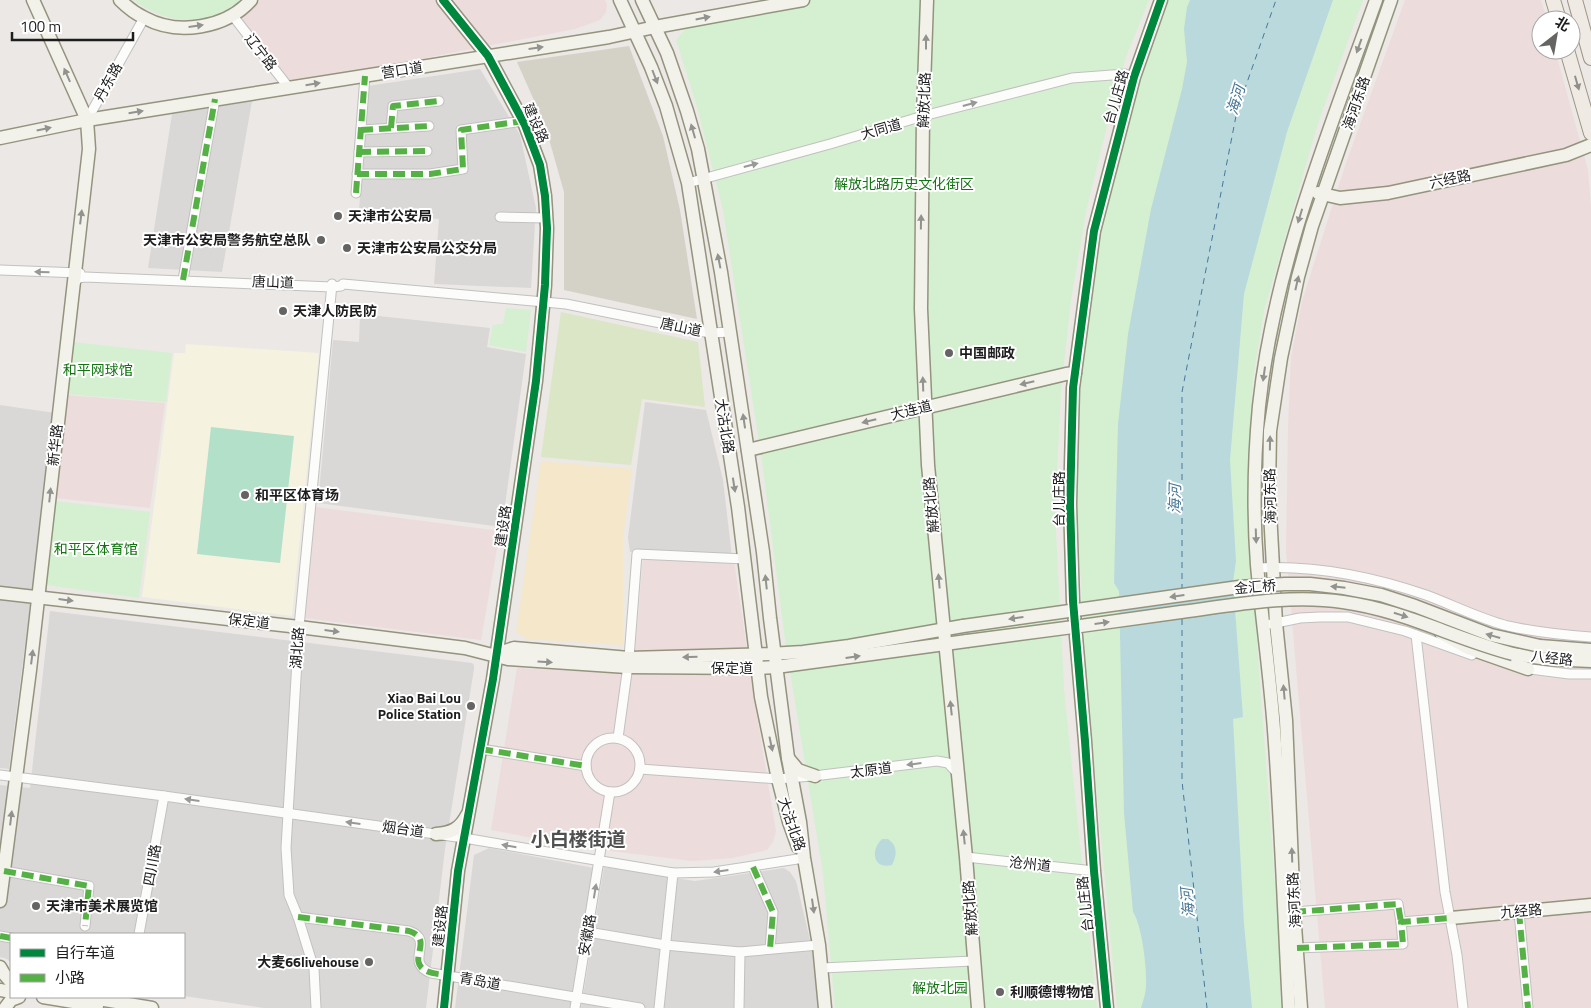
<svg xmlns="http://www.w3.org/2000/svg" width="1591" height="1008" font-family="'Titillium Web','Noto Sans SC',sans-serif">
  <rect width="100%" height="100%" fill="#ebe8e5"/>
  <g fill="#dad8d7">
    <path d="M480 69 520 135 536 208 531 288 434 284 439 219 359 211 368 86Z"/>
    <path d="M252 101 222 272 148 268 172 114Z"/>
    <path d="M360 314 490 328 487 347 526 354 502 527 318 503 333 340 359 342Z"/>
    <path d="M645 402 706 410 723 480 732 557 630 552 628 538Z"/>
    <path d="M0 405 55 413 9 769 0 768Z"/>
    <path d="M50 611 472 663 474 665V669L445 849 426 1008H264L184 996V934H11V963L7 959 0 957V785L30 788Z"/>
    <path d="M489 848 594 868 572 1008H455L474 855Z"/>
    <path d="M604 867 695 881 784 868 790 872 796 881 811 944 820 1008H581Z"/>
  </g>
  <g fill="#eddcdc">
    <path d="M260 0H605L607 4 606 12 600 20 575 29 291 84 239 18 250 11Z"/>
    <path d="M1405 0H1541L1547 20H1541V50H1555L1588 170 1591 207V1008H1325L1286 550 1288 428 1291 356 1302 301 1346 163Z"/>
    <path d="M66 395 165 403 150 508 55 498Z"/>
    <path d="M316 507 500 531 481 640 304 618Z"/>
    <path d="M643 557 734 561 754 698 776 831 773 842 767 850 733 858 692 861 586 848 491 830 517 668 633 674Z"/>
  </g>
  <path fill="#f5f2e0" d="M186 344 319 353 292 616 142 597 174 353H185Z"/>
  <path fill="#d4d2c7" d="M629 46 663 136 680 210 697 319 564 290V192L545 125 517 62Z"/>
  <path fill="#dae6c5" d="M561 312 698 342 705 407 642 399 631 465 541 457Z"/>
  <path fill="#f4e7ca" d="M541 461 632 469 623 538V645L527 639 516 632Z"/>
  <g fill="#d4f0d1">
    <path d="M133 0H243C209 29 168 25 133 0Z"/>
    <path d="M793 0H1149L1126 57 1112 106 1087 207 1071 300 1061 391 1055 513 1064 690 1097 1008H835L823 873 786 647 762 461 723 210 696 103 676 40 685 29 793 8Z"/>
    <path d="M1168 0H1363L1318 123 1264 311 1253 379 1248 477 1259 671 1279 937 1281 1008H1117L1087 688 1077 512 1080 371 1091 278 1131 105Z"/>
    <path d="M506 308 531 310 526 352 489 345 493 325 503 324Z"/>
    <path d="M72 342 172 353 166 402 67 394Z"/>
    <path d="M55 501 150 512 139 598 47 585Z"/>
  </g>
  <path fill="#b2e0c8" d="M211 427 294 436 280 563 197 554Z"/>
  <g fill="#bad9dd">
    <path d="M1190 0H1333L1287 132 1244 294 1230 460 1236 561 1233 582 1243 717 1233 719 1244 924 1252 1008H1141C1143 1001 1146 993 1146 985 1147 969 1142 925 1133 912L1124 813 1119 591 1114 583 1118 424 1128 334 1151 209 1182 89 1187 62 1184 29 1187 7Z"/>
    <path d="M882 839H888C898 846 897 855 892 865 873 870 870 850 882 839Z"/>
  </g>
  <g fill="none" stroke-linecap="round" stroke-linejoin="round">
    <g stroke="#487798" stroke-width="1" stroke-dasharray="6 5" stroke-linecap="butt">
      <path d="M1182 590V392L1237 111 1276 0"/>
      <path d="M1182 619V781L1207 1008"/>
    </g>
    <g stroke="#c2c1c0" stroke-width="11">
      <g id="street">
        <path d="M233 16 289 88"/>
        <path d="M87 120 144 18"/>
        <path d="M391 128 393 106 439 101"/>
        <path d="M361 130 429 126"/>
        <path d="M359 152 427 151"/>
        <path d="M357 174H430L463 169 461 130 523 121"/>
        <path d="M688 183 830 144 923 116 1072 78 1125 74 1134 77"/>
        <path d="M356 193 365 76"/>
        <path d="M500 217 546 218"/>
        <path d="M0 270 80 273"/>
        <path d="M183 280 215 99"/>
        <path d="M73 286 78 278 85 277 332 287 341 286 343 284 566 304 710 333 731 332"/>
        <path d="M1258 568C1314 565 1373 577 1426 595 1453 605 1480 619 1508 626 1536 632 1563 635 1591 637"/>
        <path d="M1271 624 1300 618 1320 617H1348L1405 631 1472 655"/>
        <path d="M1416 635 1445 892 1457 955 1463 1008"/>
        <path d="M1523 668 1569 674H1591"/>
        <circle cx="613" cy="765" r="27"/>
        <path d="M618 738 629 658 637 554 745 559"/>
        <path d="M481 749 586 766"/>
        <path d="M640 769 778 779 822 775 937 761 948 763 958 774"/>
        <path d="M0 775 164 796 464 838 673 873 714 872 804 858"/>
        <path d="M966 857 1094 871"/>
        <path d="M753 867 773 912 770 949"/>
        <path d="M4 871 89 886 85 926"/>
        <path d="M1294 912 1398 904 1401 922"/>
        <path d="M1519 912 1528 1008"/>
        <path d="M298 917 409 931C436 940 403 962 431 973L640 1008"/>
        <path d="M588 932 665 945 740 952 819 945"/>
        <path d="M139 934 164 796"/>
        <path d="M0 936 11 938"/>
        <path d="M1297 948 1403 944 1401 922 1451 918"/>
        <path d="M822 968 973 961"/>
        <path d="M316 1008 314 969 298 917 289 895 286 848 299 627 332 284"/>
        <path d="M575 1008 610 792"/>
        <path d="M659 1008 673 873"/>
        <path d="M739 1008 740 952"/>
      </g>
    </g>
    <g stroke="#94937e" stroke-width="15">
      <g id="secondary">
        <path d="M120 0C127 7 136 14 145 18 178 36 226 28 251 0"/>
        <path d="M443 0 488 56 525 125 540 165 545 196 547 228 545 285 536 381 493 679 458 871 444 1008"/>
        <path d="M620 0 651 67 666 106 688 183 738 507 761 697 778 779 789 822 798 847"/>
        <path d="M642 0 667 53 687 111 698 149 721 272 763 552 770 618 788 758 800 822 804 858 819 945 825 1008"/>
        <path d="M927 0 923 116 921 309 928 465 966 857 978 1008"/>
        <path d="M0 138 87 120 609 37 655 27 803 0"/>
        <path d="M1318 193 1340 198 1388 193 1566 155 1591 145"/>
        <path d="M748 450 1066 374 1075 373"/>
        <path d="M0 593 299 627 465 648 508 659 627 667 758 668 776 667 967 641"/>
        <path d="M1441 633 1468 648 1528 669"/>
        <path d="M1540 646 1591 650"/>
        <path d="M1513 654 1548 659 1591 661"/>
        <path d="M496 656 502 652 514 648 629 658 769 654 803 652 849 646 963 626"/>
        <path d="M788 758 798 770 815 776"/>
        <path d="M436 834C451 833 460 829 467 815"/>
        <path d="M0 901 30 670 89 149 87 120 33 0"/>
        <path d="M1451 918 1591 905"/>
        <path d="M0 967 4 974 11 982"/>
        <path d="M0 990 11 992"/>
        <path d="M43 997 97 1006"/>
        <path d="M86 997 152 1008"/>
        <path d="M5 1008 11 1000 19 997"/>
        <path d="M1107 1008 1094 871 1085 741 1073 601 1070 504 1073 388 1094 231 1134 77 1161 0"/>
        <path d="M1289 1008C1284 915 1281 822 1274 730 1270 675 1262 620 1257 565 1253 512 1254 459 1259 406 1274 265 1329 132 1376 0"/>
        <path d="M1301 1008 1294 912 1286 720 1276 623 1269 493 1270 431 1281 358 1298 277 1312 226 1391 0"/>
      </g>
    </g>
    <g stroke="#a09484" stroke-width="16">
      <g id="primary">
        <path d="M1553 0 1559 20"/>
        <path d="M1575 0 1591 58"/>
        <path d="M1567 50 1591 133"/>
      </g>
    </g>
    <use href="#street" stroke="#fcfcfb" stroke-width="9"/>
    <use href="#secondary" stroke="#f2f1ea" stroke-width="12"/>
    <use href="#primary" stroke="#f0eae4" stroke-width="14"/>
    <g stroke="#94937e" stroke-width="15" stroke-linecap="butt">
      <g id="secondary-bridge">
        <path d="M963 626 1239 587 1285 584H1310L1344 588 1381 595 1415 606 1491 635 1540 646"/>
        <path d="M967 641C1038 632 1110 622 1181 612 1234 605 1289 594 1343 602 1403 610 1455 639 1513 654"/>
      </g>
    </g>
    <use href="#secondary-bridge" stroke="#f2f1ea" stroke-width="12"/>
    <g stroke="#55b145" stroke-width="6" stroke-dasharray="12 6" stroke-linecap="butt">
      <path d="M391 128 393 106 439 101"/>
      <path d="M361 130 429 126"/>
      <path d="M359 152 427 151"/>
      <path d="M357 174H430L463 169 461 130 523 121"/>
      <path d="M356 193 365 76"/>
      <path d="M183 280 215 99"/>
      <path d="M481 749 586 766"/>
      <path d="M753 867 773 912 770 949"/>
      <path d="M4 871 89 886 85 926"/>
      <path d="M1294 912 1398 904 1401 922"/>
      <path d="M1519 912 1528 1008"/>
      <path d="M298 917 409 931C433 939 411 956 421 967 427 974 439 974 447 975"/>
      <path d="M0 936 11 938"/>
      <path d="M1297 948 1403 944 1401 922 1451 918"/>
    </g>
    <g stroke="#fff" stroke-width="11">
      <g id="cycleway">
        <path d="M443 0 488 56 525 125 540 165 545 196 547 228 545 285 536 381 493 679 458 871 444 1008"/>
        <path d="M1107 1008 1094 871 1085 741 1073 601 1070 504 1073 388 1094 231 1134 77 1161 0"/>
      </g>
    </g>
    <use href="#cycleway" stroke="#00873e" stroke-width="8"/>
  </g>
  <defs><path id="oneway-solid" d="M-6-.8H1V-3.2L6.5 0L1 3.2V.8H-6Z" transform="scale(1.25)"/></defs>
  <g fill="#92928e">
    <use href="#oneway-solid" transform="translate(703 18) rotate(-11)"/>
    <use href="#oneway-solid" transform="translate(196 26) rotate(-8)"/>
    <use href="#oneway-solid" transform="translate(926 42) rotate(-90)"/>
    <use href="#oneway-solid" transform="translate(1359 46) rotate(110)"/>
    <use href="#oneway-solid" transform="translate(536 48) rotate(-8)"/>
    <use href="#oneway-solid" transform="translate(67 75) rotate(-114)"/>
    <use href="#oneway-solid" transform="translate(655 77) rotate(69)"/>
    <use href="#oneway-solid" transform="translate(313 84) rotate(-9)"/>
    <use href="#oneway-solid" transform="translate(136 112) rotate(-9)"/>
    <use href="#oneway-solid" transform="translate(44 129) rotate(-12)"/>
    <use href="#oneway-solid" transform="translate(693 131) rotate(-106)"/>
    <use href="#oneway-solid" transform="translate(1300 216) rotate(107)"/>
    <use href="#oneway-solid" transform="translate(81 217) rotate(-83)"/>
    <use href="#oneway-solid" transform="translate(921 222) rotate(-89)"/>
    <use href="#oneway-solid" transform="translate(719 261) rotate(-101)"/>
    <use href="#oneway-solid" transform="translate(1297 283) rotate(-77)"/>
    <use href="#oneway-solid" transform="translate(1264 374) rotate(98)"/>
    <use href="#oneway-solid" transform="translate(1027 383) rotate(167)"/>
    <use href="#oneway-solid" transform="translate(923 384) rotate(-92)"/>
    <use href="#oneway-solid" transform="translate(744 421) rotate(-98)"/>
    <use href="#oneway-solid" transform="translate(869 421) rotate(166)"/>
    <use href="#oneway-solid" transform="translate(1270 443) rotate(-89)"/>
    <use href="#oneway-solid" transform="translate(734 485) rotate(81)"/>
    <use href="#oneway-solid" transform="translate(50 495) rotate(-84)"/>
    <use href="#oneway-solid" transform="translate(1256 536) rotate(88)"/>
    <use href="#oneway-solid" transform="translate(939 581) rotate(-95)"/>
    <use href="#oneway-solid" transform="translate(766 582) rotate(-96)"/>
    <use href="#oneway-solid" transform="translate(1338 587) rotate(-174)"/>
    <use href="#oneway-solid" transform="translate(1177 596) rotate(172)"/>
    <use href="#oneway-solid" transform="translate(66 600) rotate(7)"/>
    <use href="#oneway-solid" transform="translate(1401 615) rotate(18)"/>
    <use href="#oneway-solid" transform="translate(1016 618) rotate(172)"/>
    <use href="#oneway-solid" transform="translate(1102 623) rotate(-8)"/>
    <use href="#oneway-solid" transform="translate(332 631) rotate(7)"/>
    <use href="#oneway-solid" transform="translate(1493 636) rotate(-164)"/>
    <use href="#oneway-solid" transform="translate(32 657) rotate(-83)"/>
    <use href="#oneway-solid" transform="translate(690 657) rotate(178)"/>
    <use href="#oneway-solid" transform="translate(853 657) rotate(-8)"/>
    <use href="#oneway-solid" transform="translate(545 662) rotate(4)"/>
    <use href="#oneway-solid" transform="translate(1284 692) rotate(-95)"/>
    <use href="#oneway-solid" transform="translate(951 708) rotate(-96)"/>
    <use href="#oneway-solid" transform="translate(771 744) rotate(78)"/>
    <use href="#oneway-solid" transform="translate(11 818) rotate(-83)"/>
    <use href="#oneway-solid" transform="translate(964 837) rotate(-96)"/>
    <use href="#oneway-solid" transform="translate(1292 855) rotate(-92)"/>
    <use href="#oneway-solid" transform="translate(813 906) rotate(82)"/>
  </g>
  <use fill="#918e8a" href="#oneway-solid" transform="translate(1577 83) rotate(74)"/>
  <g fill="#989897">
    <use href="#oneway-solid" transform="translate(970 104) rotate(-15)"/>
    <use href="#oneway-solid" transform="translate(751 165) rotate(-15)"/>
    <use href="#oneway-solid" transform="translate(42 272) rotate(-179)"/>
    <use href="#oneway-solid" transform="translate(914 764) rotate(173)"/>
    <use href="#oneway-solid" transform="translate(192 800) rotate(-172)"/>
    <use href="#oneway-solid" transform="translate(353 823) rotate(-172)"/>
    <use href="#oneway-solid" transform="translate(509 846) rotate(-170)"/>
    <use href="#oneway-solid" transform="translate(721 871) rotate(172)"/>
    <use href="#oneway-solid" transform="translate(595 891) rotate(-81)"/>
  </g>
  <g fill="#656463" stroke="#fff" stroke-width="2">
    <circle cx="338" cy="216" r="5"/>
    <circle cx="321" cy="240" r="5"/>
    <circle cx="347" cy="248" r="5"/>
    <circle cx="283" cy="311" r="5"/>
    <circle cx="949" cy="353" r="5"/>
    <circle cx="245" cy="495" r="5"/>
    <circle cx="471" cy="706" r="5"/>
    <circle cx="36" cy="906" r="5"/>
    <circle cx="369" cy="962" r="5"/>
    <circle cx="1000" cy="992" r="5"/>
  </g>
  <g text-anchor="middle" stroke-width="4" stroke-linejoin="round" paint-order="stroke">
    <g font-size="14" fill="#1d1d1d" stroke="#fff">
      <text transform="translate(261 52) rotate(52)" y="5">辽宁路</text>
      <text transform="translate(402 70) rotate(-9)" y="5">营口道</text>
      <text transform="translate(108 82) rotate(-61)" y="5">丹东路</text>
      <text transform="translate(1116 97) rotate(-74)" y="5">台儿庄路</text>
      <text transform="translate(924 100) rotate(-88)" y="5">解放北路</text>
      <text transform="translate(1356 103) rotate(-71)" y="5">海河东路</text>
      <text transform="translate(536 123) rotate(66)" y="5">建设路</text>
      <text transform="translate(881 129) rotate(-16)" y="5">大同道</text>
      <text transform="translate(1450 179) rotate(-12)" y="5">六经路</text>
      <text transform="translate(273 282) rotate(2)" y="5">唐山道</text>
      <text transform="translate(681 327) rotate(12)" y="5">唐山道</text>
      <text transform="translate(911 410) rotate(-14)" y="5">大连道</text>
      <text transform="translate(725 426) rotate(81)" y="5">大沽北路</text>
      <text transform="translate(55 445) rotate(-84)" y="5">新华路</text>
      <text transform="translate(1270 496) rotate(-91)" y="5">海河东路</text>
      <text transform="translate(1059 499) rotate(-90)" y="5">台儿庄路</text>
      <text transform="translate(931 505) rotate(-95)" y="5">解放北路</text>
      <text transform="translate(503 526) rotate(-82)" y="5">建设路</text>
      <text transform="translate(1255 587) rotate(-5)" y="5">金汇桥</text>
      <text transform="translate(249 621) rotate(7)" y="5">保定道</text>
      <text transform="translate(297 648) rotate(-86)" y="5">湖北路</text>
      <text transform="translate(1552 658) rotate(6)" y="5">八经路</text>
      <text x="732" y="673">保定道</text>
      <text transform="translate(871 770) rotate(-7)" y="5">太原道</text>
      <text transform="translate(792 824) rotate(71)" y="5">大沽北路</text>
      <text transform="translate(403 829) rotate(8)" y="5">烟台道</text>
      <text transform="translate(1030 864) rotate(6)" y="5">沧州道</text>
      <text transform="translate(152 865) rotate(-80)" y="5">四川路</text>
      <text transform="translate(1294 900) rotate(-93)" y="5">海河东路</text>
      <text transform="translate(1085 904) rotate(-96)" y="5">台儿庄路</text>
      <text transform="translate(970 908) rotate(-94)" y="5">解放北路</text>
      <text transform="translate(1521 911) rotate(-5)" y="5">九经路</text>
      <text transform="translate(440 926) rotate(-84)" y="5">建设路</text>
      <text transform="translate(587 935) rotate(-80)" y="5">安徽路</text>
      <text transform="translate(480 981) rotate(10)" y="5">青岛道</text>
    </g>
    <g font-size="14" fill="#117411" stroke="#fff">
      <text x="904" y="189">解放北路历史文化街区</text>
      <text x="98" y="375">和平网球馆</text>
      <text x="96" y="554">和平区体育馆</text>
      <text x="940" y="993">解放北园</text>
    </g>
    <g font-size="14" font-weight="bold" fill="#1d1d1d" stroke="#fff" text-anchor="start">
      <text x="348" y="221">天津市公安局</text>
      <text x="311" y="245" text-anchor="end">天津市公安局警务航空总队</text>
      <text x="357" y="253">天津市公安局公交分局</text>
      <text x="293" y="316">天津人防民防</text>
      <text x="959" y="358">中国邮政</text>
      <text x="255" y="500">和平区体育场</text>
      <text x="461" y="703" text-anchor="end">Xiao Bai Lou<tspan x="461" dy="16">Police Station</tspan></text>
      <text x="46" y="911">天津市美术展览馆</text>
      <text x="359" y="967" text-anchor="end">大麦66livehouse</text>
      <text x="1010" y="997">利顺德博物馆</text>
    </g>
    <g font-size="15" font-style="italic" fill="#487798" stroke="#fff">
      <text transform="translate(1236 100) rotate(-73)" y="5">海河</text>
      <text transform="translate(1175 499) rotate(-89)" y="5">海河</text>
      <text transform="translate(1188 903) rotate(-95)" y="5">海河</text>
    </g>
    <g font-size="19" font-weight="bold" fill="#505050" stroke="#fff">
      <text x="578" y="846">小白楼街道</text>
    </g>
  </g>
  <rect x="10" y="933" width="175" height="65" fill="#ffffff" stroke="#a5a5a5"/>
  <rect x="20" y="949" width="25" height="8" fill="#00873e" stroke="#a5a5a5"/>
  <text x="55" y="958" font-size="15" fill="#1d1d1d">自行车道</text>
  <rect x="20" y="974" width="25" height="8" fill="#55b145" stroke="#a5a5a5"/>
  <text x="55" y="983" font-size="15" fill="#1d1d1d">小路</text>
  <g transform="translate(1556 35) rotate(31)"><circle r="24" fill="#ffffff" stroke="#a5a5a5"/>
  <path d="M0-4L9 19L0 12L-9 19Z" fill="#656463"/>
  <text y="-8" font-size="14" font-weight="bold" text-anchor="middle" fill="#1d1d1d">北</text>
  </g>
  <path d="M12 32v8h121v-8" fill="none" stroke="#1d1d1d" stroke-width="2.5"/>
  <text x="20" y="32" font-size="15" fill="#1d1d1d" stroke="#ffffff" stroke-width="4" paint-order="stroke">100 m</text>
</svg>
